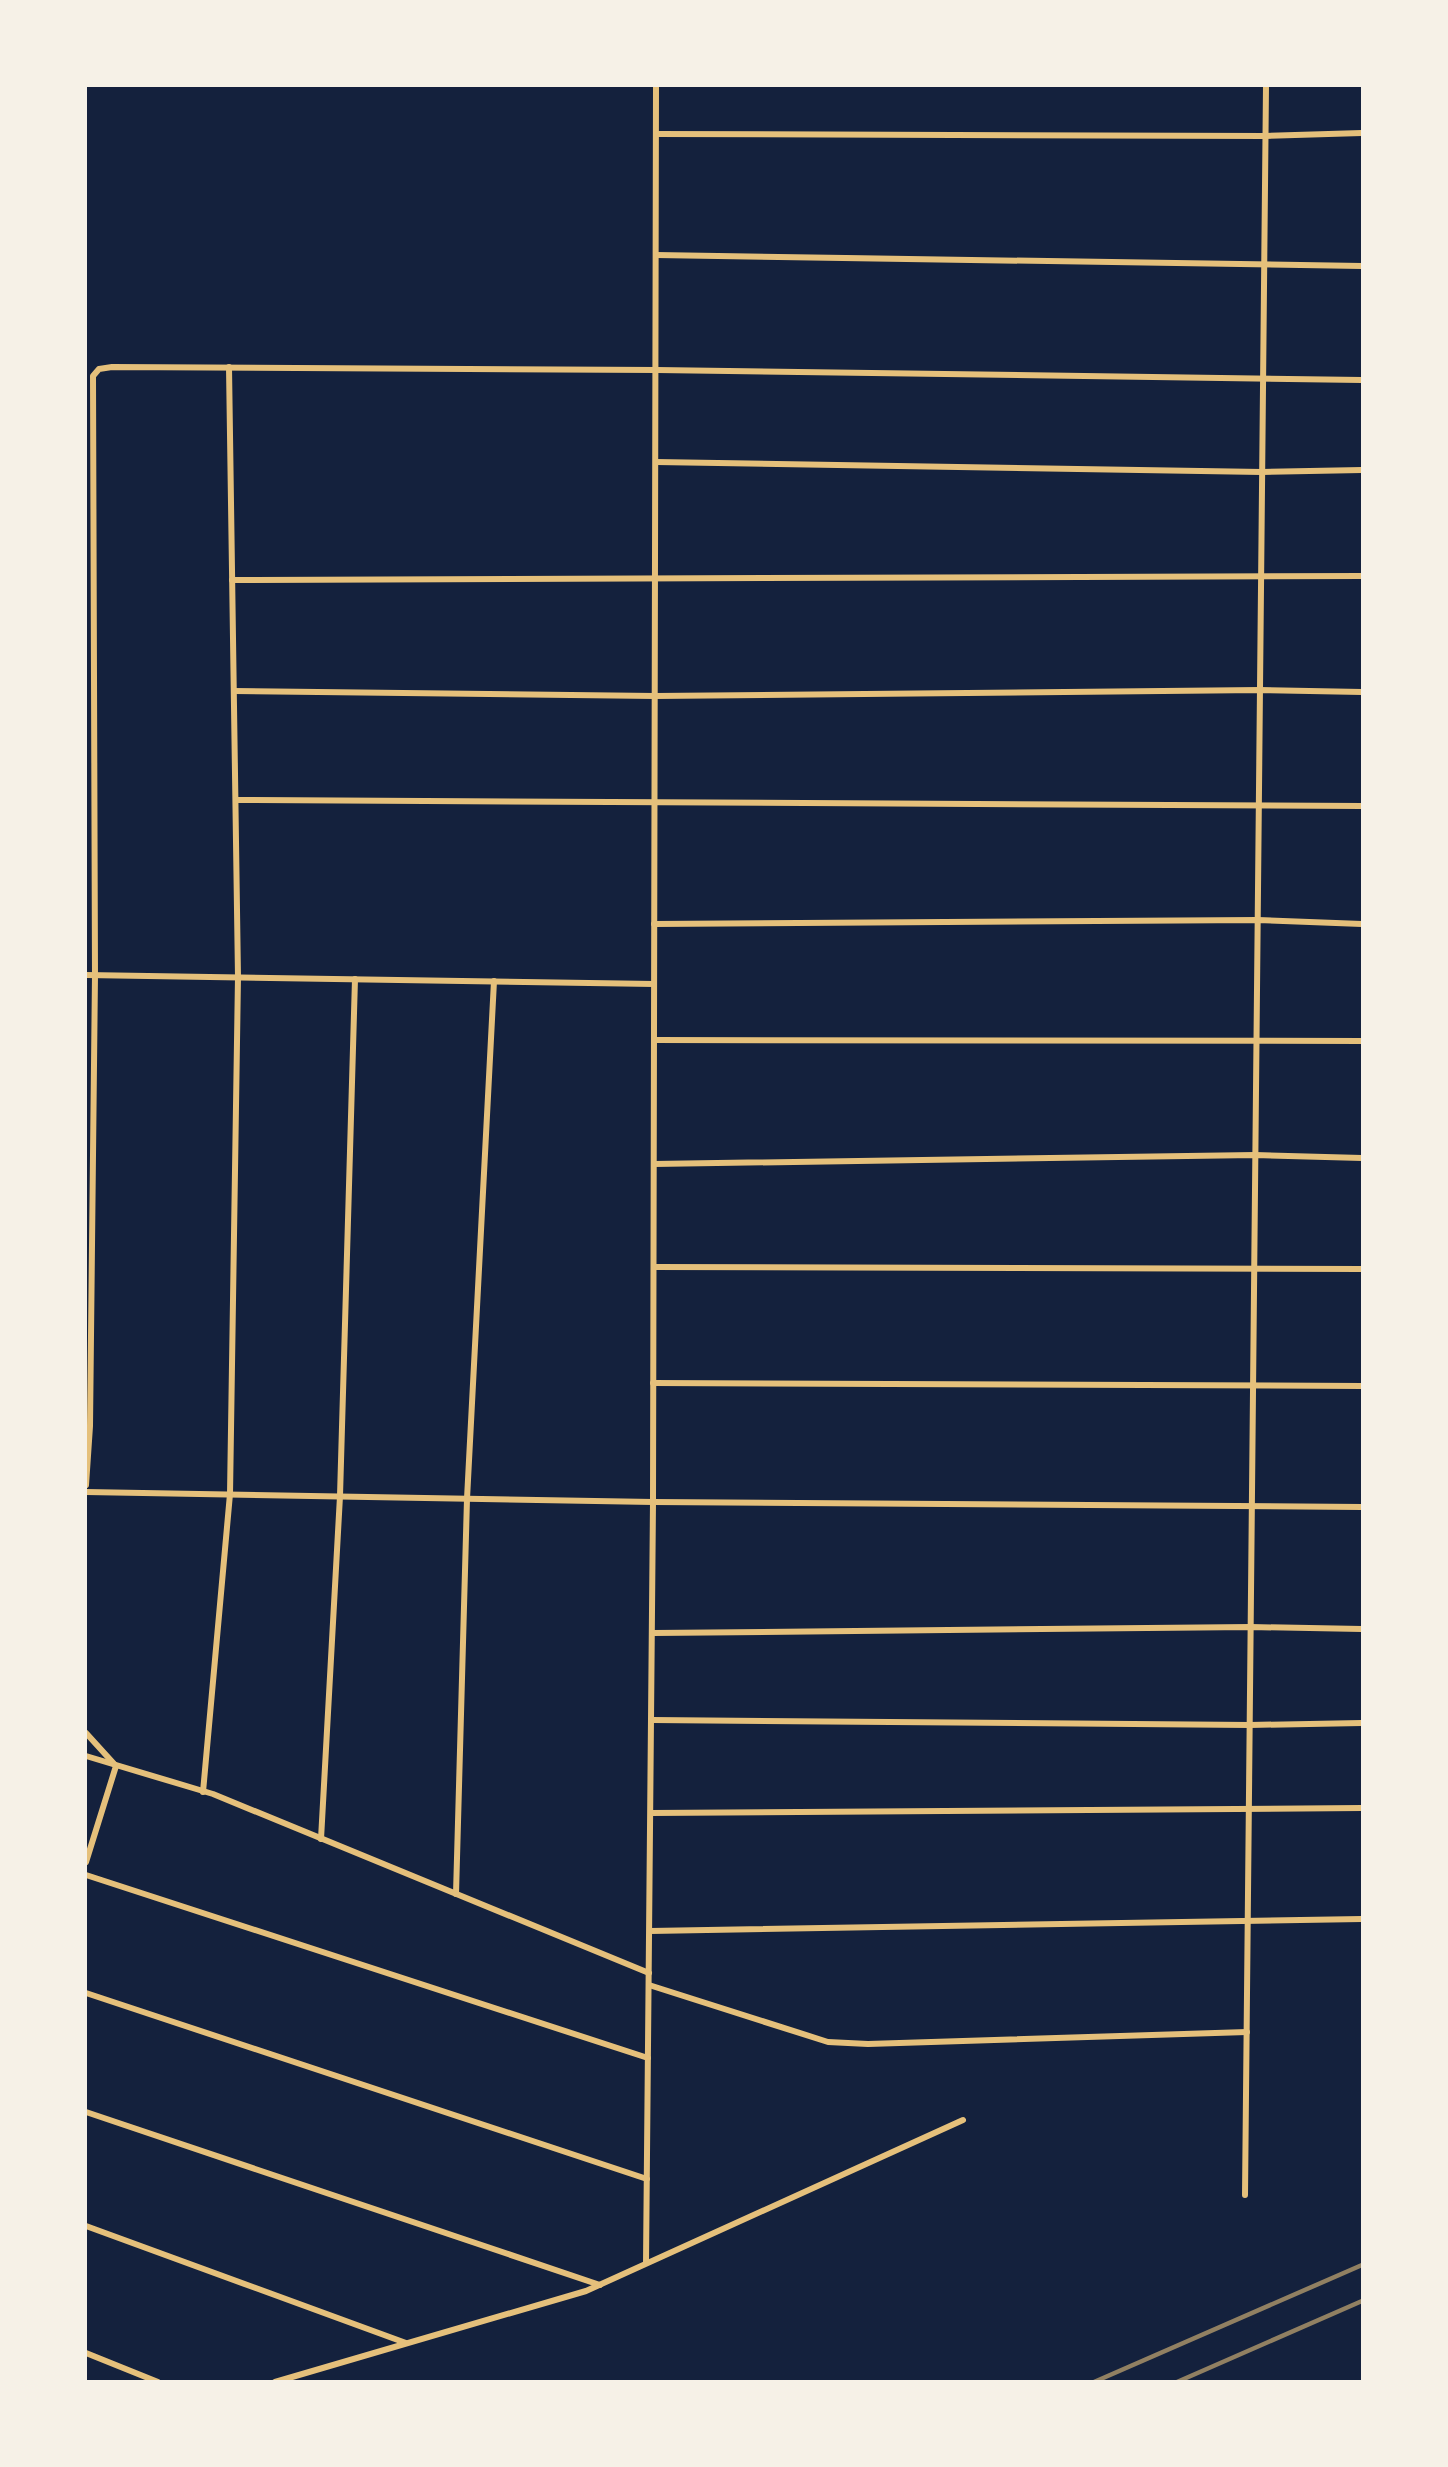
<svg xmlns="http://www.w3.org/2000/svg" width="1448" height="2467" font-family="'Fira Sans',sans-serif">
  <rect width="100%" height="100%" fill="#14213d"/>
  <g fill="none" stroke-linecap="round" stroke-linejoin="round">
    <g stroke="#e5c07b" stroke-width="6">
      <path d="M656 134 1265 136 1362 133"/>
      <path d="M656 255 1362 266"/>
      <path d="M656 462 1262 472 1362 470"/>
      <path d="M232 580 1362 576"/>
      <path d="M234 691 655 696 1260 690 1362 692"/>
      <path d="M236 800 1362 806"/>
      <path d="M654 924 1258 920 1362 924"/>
      <path d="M86 975 654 984"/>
      <path d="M654 1040 1362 1041"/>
      <path d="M654 1164 1255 1155 1362 1158"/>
      <path d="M654 1267 1362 1269"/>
      <path d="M653 1383 1362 1386"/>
      <path d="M86 1485 90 1426 95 975 93 376 99 369 112 367 657 370 1362 380"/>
      <path d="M86 1492 653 1502 1362 1507"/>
      <path d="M653 1633 1251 1627 1362 1629"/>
      <path d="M652 1720 1250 1725 1362 1723"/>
      <path d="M86 1733 116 1766 86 1862"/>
      <path d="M86 1756 213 1794 649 1973"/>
      <path d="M203 1792 230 1494 238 977 229 367"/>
      <path d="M651 1813 1362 1808"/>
      <path d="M321 1839 340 1496 355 979"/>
      <path d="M86 1875 648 2058"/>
      <path d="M456 1894 467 1499 494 981"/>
      <path d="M650 1931 1362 1919"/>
      <path d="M649 1985 828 2042 868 2044 1247 2032"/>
      <path d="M86 1993 647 2179"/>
      <path d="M86 2112 600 2285"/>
      <path d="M1245 2195 1266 86"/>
      <path d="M86 2226 406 2343"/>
      <path d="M646 2263 653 1502 656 86"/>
      <path d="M86 2353 158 2382"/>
      <path d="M275 2382 586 2291 963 2120"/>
    </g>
    <g stroke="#918062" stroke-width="4.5">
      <path d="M1094 2382 1362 2265"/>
      <path d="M1177 2382 1362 2301"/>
    </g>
  </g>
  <rect width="1448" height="2467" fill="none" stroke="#f6f1e7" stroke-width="174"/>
</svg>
